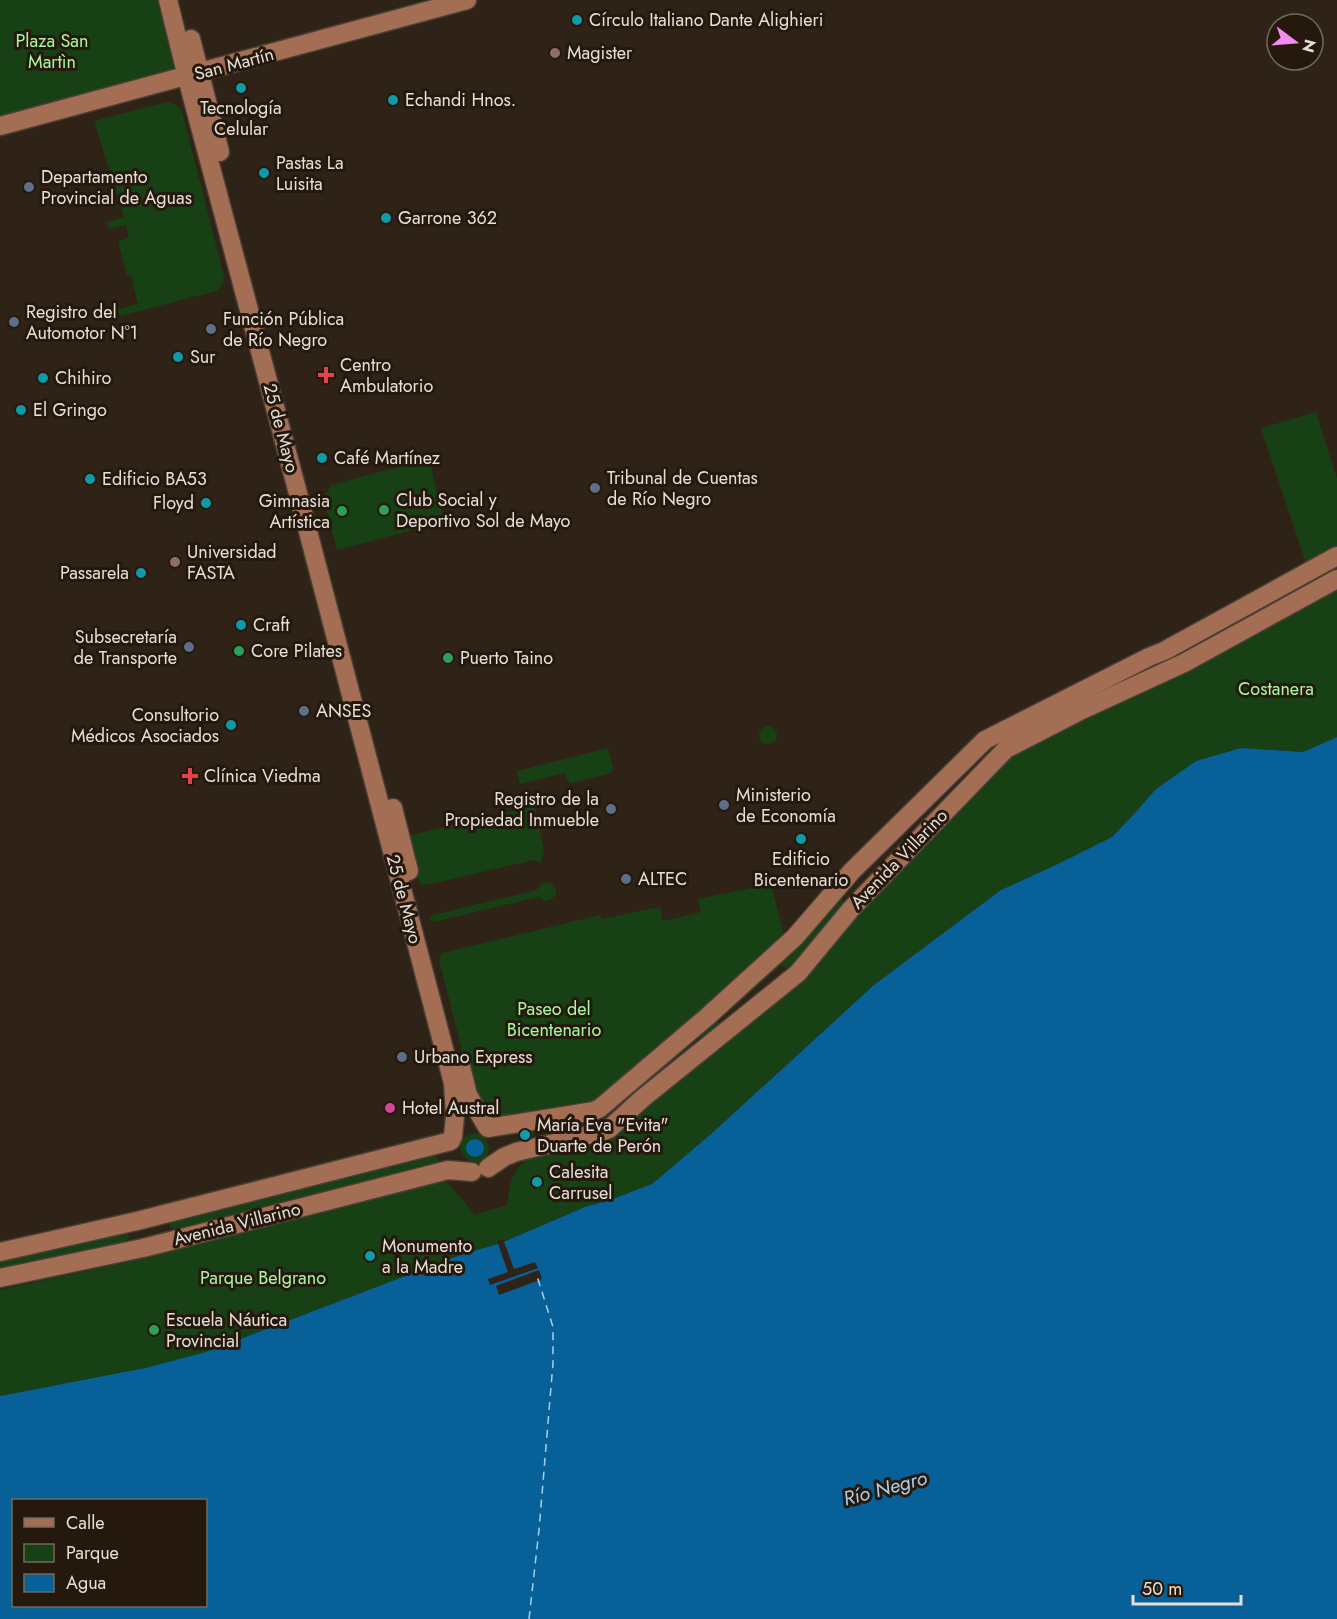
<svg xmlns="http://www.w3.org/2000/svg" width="1337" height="1619" font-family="Jost,sans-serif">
  <rect width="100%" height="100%" fill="#2f2317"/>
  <g fill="#174114">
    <path d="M0 0H158L173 60V66L171 71 0 118Z"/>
    <path d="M166 102C174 103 178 106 182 112L224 276C224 283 221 287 216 291L120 316 118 309 138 304 131 275 127 276 118 241 129 237 126 225 109 229 107 222 124 217 94 121Z"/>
    <path d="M1316 412 1337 479V547L1306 563 1261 428Z"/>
    <path d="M429 459 444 522 337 550 324 498 331 485Z"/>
    <path d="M1337 587V737L1303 752 1241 748 1196 761 1156 789 1134 814 1112 837 1060 863 1001 890 874 985 711 1134 652 1184 610 1200 585 1207 501 1243 463 1254 206 1352 145 1368 0 1396V1290L141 1259 438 1180 444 1181 449 1184 475 1215 507 1205C510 1184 511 1173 527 1158L606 1138 851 919 1010 755Z"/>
    <circle cx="768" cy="735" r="9"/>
    <path d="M608 748 613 768 612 772 608 774 572 783 567 780 566 773 520 784 517 771Z"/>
    <path d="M535 806 544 850 541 863 534 860 427 885 419 883 407 836Z"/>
    <path d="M545 882 551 883 556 890 555 896 550 900 544 901 539 897 433 922 430 919 432 915 437 914 537 890 540 885Z"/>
    <path d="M771 884 785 939 595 1105 504 1119 491 1116 473 1093 440 964 439 958 442 953 600 915 602 919 660 907 663 921 701 912 698 899Z"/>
    <path d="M848 884V891L842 897 843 910 794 969 781 965 717 1022 726 1025 601 1127 590 1120 535 1130 529 1144 521 1143C517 1138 518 1134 521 1129L600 1115 606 1119 704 1038 694 1034Z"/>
    <path d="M474 1133C484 1135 492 1142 488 1153 478 1181 440 1140 474 1133Z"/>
    <path d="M435 1156 440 1158 436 1162 175 1229 170 1227V1224L174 1222Z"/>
    <path d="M125 1234 130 1236 126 1241 0 1269V1262Z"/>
  </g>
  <g fill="#076098" fill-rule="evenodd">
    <path d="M1337 737V1619H0V1396L145 1368 206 1352 463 1254 501 1243 585 1207 610 1200 652 1184 711 1134 874 985 1001 890 1060 863 1112 837 1134 814 1156 789 1196 761 1241 748 1303 752ZM14 1500H206V1606H14Z"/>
    <circle cx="475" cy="1148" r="9"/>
  </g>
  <g fill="#2f2317">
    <path d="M503 1239 514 1269 535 1262 538 1268 490 1285 488 1279 508 1272 497 1241Z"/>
    <path d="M539 1270 542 1279 499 1295 496 1286Z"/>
  </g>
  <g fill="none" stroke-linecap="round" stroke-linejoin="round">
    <path stroke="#aaceed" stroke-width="1.5" stroke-dasharray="8 6" stroke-linecap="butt" d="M529 1619 539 1530 553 1363V1327L537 1276"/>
    <g stroke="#493f36" stroke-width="21">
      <g id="major">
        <path d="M168 0 191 93 295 482 453 1083 455 1116 453 1137"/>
        <path d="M191 39 220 152"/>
        <path d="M0 126 467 0"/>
        <path d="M393 808 409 871"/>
        <path d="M460 1063 468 1095 487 1127"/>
        <path d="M488 1128 594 1111 600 1108 707 1017 795 937 852 871 985 740 1149 657 1164 651 1337 556"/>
        <path d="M488 1168 504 1157 516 1152 602 1132 609 1129 643 1098 798 973 851 909 1006 749 1082 710 1184 663 1337 579"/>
        <path d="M0 1252 137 1221 451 1141"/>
        <path d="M0 1278 143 1248 448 1170 472 1172"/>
      </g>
    </g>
    <use href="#major" stroke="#a36e53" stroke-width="18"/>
  </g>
  <g fill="#0f9aa8" stroke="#25190e" stroke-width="2">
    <circle cx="577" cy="20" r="6"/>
    <circle cx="241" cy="88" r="6"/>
    <circle cx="393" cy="100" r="6"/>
    <circle cx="264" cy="173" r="6"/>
    <circle cx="386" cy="218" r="6"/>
    <circle cx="178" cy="357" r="6"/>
    <circle cx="43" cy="378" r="6"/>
    <circle cx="21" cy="410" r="6"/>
    <circle cx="322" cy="458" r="6"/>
    <circle cx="90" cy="479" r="6"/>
    <circle cx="206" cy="503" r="6"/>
    <circle cx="141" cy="573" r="6"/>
    <circle cx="241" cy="625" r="6"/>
    <circle cx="231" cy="725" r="6"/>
    <circle cx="801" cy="839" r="6"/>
    <circle cx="525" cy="1135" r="6"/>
    <circle cx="537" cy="1182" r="6"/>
    <circle cx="370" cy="1256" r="6"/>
  </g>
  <g fill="#8d6e63" stroke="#25190e" stroke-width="2">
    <circle cx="555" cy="53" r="6"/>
    <circle cx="175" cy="562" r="6"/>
  </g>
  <g fill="#5c6f8a" stroke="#25190e" stroke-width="2">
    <circle cx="29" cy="187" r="6"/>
    <circle cx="14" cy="322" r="6"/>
    <circle cx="211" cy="329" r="6"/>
    <circle cx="595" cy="488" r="6"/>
    <circle cx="189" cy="647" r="6"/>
    <circle cx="304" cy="711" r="6"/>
    <circle cx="724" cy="805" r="6"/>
    <circle cx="611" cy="809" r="6"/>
    <circle cx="626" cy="879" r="6"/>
    <circle cx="402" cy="1057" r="6"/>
  </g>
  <g fill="#e0444e" stroke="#25190e" stroke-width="2">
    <path d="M323 366h6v6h6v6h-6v6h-6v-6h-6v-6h6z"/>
    <path d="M187 767h6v6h6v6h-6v6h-6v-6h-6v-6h6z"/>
  </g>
  <g fill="#2e9e5b" stroke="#25190e" stroke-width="2">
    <circle cx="384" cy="510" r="6"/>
    <circle cx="342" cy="511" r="6"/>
    <circle cx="239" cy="651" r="6"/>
    <circle cx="448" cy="658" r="6"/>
    <circle cx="154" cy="1330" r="6"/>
  </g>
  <circle fill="#d1479c" stroke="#25190e" stroke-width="2" cx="390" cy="1108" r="6"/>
  <g text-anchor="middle" stroke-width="6" stroke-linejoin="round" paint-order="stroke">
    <g font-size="18" fill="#e7dfd7" stroke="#25190e" text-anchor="start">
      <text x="589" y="26">Círculo Italiano Dante Alighieri</text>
      <text x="567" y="59">Magister</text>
      <text x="405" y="106">Echandi Hnos.</text>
      <text x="241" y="114" text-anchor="middle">Tecnología<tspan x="241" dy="21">Celular</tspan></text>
      <text x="276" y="169">Pastas La<tspan x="276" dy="21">Luisita</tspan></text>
      <text x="41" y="183">Departamento<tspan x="41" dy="21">Provincial de Aguas</tspan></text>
      <text x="398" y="224">Garrone 362</text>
      <text x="26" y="318">Registro del<tspan x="26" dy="21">Automotor N°1</tspan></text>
      <text x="223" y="325">Función Pública<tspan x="223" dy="21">de Río Negro</tspan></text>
      <text x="190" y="363">Sur</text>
      <text x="340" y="371">Centro<tspan x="340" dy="21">Ambulatorio</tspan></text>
      <text x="55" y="384">Chihiro</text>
      <text x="33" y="416">El Gringo</text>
      <text x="334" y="464">Café Martínez</text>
      <text x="607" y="484">Tribunal de Cuentas<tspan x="607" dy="21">de Río Negro</tspan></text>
      <text x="102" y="485">Edificio BA53</text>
      <text x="396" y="506">Club Social y<tspan x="396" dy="21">Deportivo Sol de Mayo</tspan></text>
      <text x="330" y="507" text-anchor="end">Gimnasia<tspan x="330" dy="21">Artística</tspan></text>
      <text x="194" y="509" text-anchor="end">Floyd</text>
      <text x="187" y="558">Universidad<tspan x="187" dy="21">FASTA</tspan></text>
      <text x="129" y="579" text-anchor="end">Passarela</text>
      <text x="253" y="631">Craft</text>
      <text x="177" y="643" text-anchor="end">Subsecretaría<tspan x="177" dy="21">de Transporte</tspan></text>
      <text x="251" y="657">Core Pilates</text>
      <text x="460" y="664">Puerto Taino</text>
      <text x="316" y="717">ANSES</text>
      <text x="219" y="721" text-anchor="end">Consultorio<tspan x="219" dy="21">Médicos Asociados</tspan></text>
      <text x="204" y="782">Clínica Viedma</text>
      <text x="736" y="801">Ministerio<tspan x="736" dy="21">de Economía</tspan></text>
      <text x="599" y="805" text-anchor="end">Registro de la<tspan x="599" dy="21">Propiedad Inmueble</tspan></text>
      <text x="801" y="865" text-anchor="middle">Edificio<tspan x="801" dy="21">Bicentenario</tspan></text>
      <text x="638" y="885">ALTEC</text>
      <text x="414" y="1063">Urbano Express</text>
      <text x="402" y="1114">Hotel Austral</text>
      <text x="537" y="1131">María Eva "Evita"<tspan x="537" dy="21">Duarte de Perón</tspan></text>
      <text x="549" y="1178">Calesita<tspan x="549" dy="21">Carrusel</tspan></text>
      <text x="382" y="1252">Monumento<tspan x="382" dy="21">a la Madre</tspan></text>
      <text x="166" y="1326">Escuela Náutica<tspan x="166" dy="21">Provincial</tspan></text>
    </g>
    <g font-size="18" fill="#a6fa9d" stroke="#25190e">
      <text x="52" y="47">Plaza San<tspan x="52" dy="21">Martìn</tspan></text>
      <text x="1276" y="695">Costanera</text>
      <text x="554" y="1015">Paseo del<tspan x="554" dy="21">Bicentenario</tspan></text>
      <text x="263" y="1284">Parque Belgrano</text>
    </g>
    <g font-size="18" fill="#e7dfd7" stroke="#25190e">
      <text transform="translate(234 64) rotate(-15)" y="6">San Martín</text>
      <text transform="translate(281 428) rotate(75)" y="6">25 de Mayo</text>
      <text transform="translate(899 859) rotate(-46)" y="6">Avenida Villarino</text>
      <text transform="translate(404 899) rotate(75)" y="6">25 de Mayo</text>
      <text transform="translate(237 1224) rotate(-14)" y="6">Avenida Villarino</text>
    </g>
    <g font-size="20" font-style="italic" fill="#aaceed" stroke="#25190e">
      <text transform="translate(885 1488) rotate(-15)" y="7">Río Negro</text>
    </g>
  </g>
  <rect x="12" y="1499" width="195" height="108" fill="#25190e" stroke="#73685e" stroke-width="1.5"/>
  <rect x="24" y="1518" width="30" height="9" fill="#a36e53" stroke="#73685e" stroke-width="1.5"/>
  <text x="66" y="1529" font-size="18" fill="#e7dfd7">Calle</text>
  <rect x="24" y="1544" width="30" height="18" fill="#174114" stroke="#73685e" stroke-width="1.5"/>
  <text x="66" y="1559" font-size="18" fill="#e7dfd7">Parque</text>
  <rect x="24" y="1574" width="30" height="18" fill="#076098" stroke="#73685e" stroke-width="1.5"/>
  <text x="66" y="1589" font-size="18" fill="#e7dfd7">Agua</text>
  <g transform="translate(1295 42) rotate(106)"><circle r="28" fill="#25190e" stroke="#73685e" stroke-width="1.5"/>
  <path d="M0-4.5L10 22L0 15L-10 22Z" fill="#f38af2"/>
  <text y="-9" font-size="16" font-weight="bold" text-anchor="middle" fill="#e7dfd7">N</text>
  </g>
  <path d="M1133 1595v9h108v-9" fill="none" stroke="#e7dfd7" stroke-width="3"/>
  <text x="1142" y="1595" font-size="18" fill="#e7dfd7" stroke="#25190e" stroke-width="4.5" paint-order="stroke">50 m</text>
</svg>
